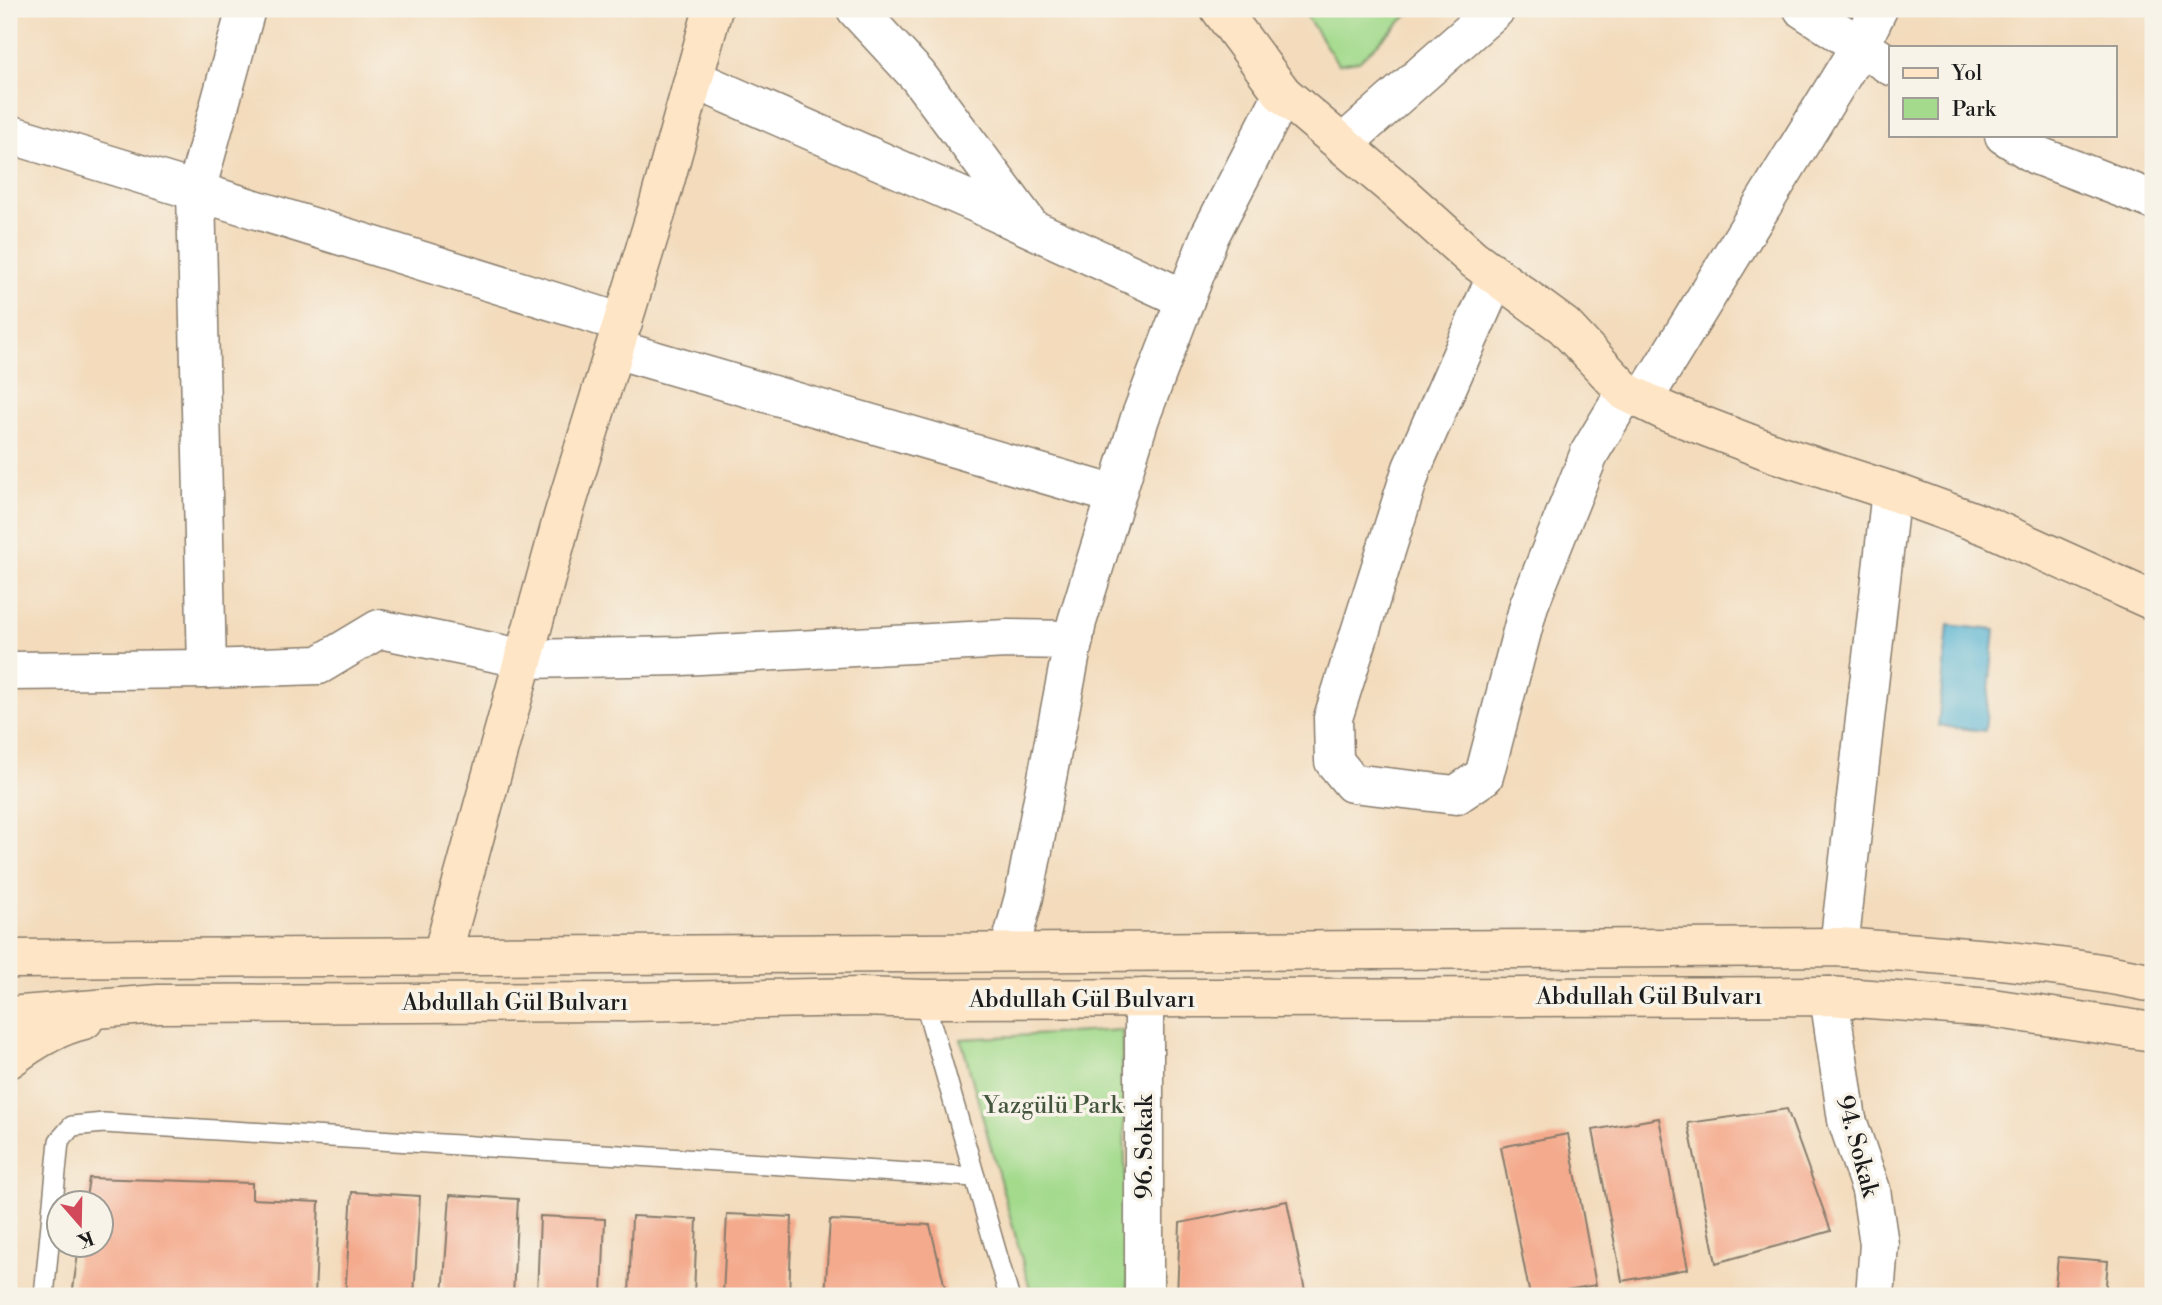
<svg xmlns="http://www.w3.org/2000/svg" width="2162" height="1305" font-family="'Libre Bodoni',serif">
  <rect width="100%" height="100%" fill="#f7f3e8"/>
  <filter id="ink" filterUnits="userSpaceOnUse"><feTurbulence type="fractalNoise" baseFrequency=".0143" numOctaves="2"/><feDisplacementMap in="SourceGraphic" scale="14" xChannelSelector="R" yChannelSelector="G"/><feConvolveMatrix kernelMatrix="1 2 1 2 8 2 1 2 1" color-interpolation-filters="sRGB"/></filter>
  <filter id="wash" filterUnits="userSpaceOnUse"><feTurbulence type="fractalNoise" baseFrequency=".00686" numOctaves="4" result="noise"/><feDisplacementMap in="SourceGraphic" scale="28" xChannelSelector="R" yChannelSelector="G"/><feGaussianBlur stdDeviation="1.57" result="paint"/><feColorMatrix in="noise" values="0 0 0 0 0 0 0 0 0 0 0 0 0 0 0 0 0 1.4 0 .05"/><feComposite in="paint" operator="in"/></filter>
  <g filter="url(#wash)">
    <rect width="100%" height="100%" fill="#f3dbbc"/>
    <g fill="#a3da8c" stroke="#607b54" stroke-width="2">
      <path d="M1302 9H1414L1359 61 1338 64Z"/>
      <path d="M1122 1030 1128 1296H1032L961 1039Z"/>
    </g>
    <path fill="#54b2d2" stroke="#386777" stroke-width="2" d="M1948 625 1995 630 1985 731 1938 726Z"/>
    <g id="blocks">
      <g fill="#f4aa8d">
        <path d="M1787 1109 1831 1231 1716 1263 1688 1123Z"/>
        <path d="M1659 1118 1688 1269 1622 1281 1593 1130Z"/>
        <path d="M1568 1134 1596 1285 1530 1296 1501 1147Z"/>
        <path d="M89 1178 252 1183V1199L319 1202 315 1296H72L79 1246H102V1204H85Z"/>
        <path d="M352 1192 420 1196 414 1296H345Z"/>
        <path d="M450 1195 518 1199 513 1296H443Z"/>
        <path d="M1287 1201 1306 1296H1177L1180 1223Z"/>
        <path d="M727 1214 792 1217 789 1296H723Z"/>
        <path d="M540 1216 605 1219 602 1296H537Z"/>
        <path d="M632 1216 697 1219 694 1296H629Z"/>
        <path d="M830 1220 930 1225 947 1296H825Z"/>
        <path d="M2058 1257 2108 1261 2105 1296H2054Z"/>
      </g>
    </g>
  </g>
  <g filter="url(#ink)">
    <use href="#blocks" fill-opacity="0" stroke="#887c6c" stroke-width="2"/>
    <g fill="none" stroke-linecap="round" stroke-linejoin="round">
      <g stroke="#887c6c" stroke-width="22">
        <g id="lane">
          <path d="M924 999 1009 1296"/>
          <path d="M44 1296 59 1141 72 1126 104 1123 975 1177"/>
        </g>
      </g>
      <g stroke="#887c6c" stroke-width="41">
        <g id="street">
          <path d="M856 9 918 76 1029 225"/>
          <path d="M1803 9 1891 66"/>
          <path d="M694 79 976 203 1185 299"/>
          <path d="M9 134 196 191 246 9"/>
          <path d="M2004 135 2036 155 2153 200"/>
          <path d="M1343 144 1496 9"/>
          <path d="M1496 276 1412 468 1333 718 1334 761 1352 783 1456 795 1484 776 1529 605 1590 452 1626 392"/>
          <path d="M615 349 1116 495"/>
          <path d="M1643 400 1860 46 1878 9"/>
          <path d="M207 669 196 191 623 323"/>
          <path d="M9 671 207 669 319 665 379 629 526 659 681 656 1007 639 1074 640"/>
          <path d="M1839 947 1891 491"/>
          <path d="M1009 952 1024 897 1077 622 1140 418 1210 235 1283 94"/>
          <path d="M1829 996 1847 1120 1871 1190 1879 1244 1875 1296"/>
          <path d="M1144 1296V998"/>
        </g>
      </g>
      <g stroke="#887c6c" stroke-width="41">
        <g id="secondary">
          <path d="M1220 9 1283 94 1399 192 1472 258 1564 326 1626 392 1667 412 1777 454 1891 491 1989 527 2153 601"/>
          <path d="M442 955 563 516 657 210 713 9"/>
          <path d="M9 959 1839 947C1944 955 2050 961 2153 983"/>
          <path d="M9 1016 158 1004 629 1002 861 997 924 999 1829 996 1992 1008 2153 1032"/>
          <path d="M9 1059C30 1043 57 1026 84 1020"/>
        </g>
      </g>
      <use href="#lane" stroke="#fff" stroke-width="19"/>
      <use href="#street" stroke="#fff" stroke-width="38"/>
      <use href="#secondary" stroke="#fee5c5" stroke-width="38"/>
    </g>
  </g>
  <g text-anchor="middle" stroke-width="7" stroke-linejoin="round" paint-order="stroke">
    <g font-size="24" fill="#1c1c1c" stroke="#f7f3e8">
      <text x="1649" y="1004">Abdullah Gül Bulvarı</text>
      <text x="1082" y="1007">Abdullah Gül Bulvarı</text>
      <text x="515" y="1010">Abdullah Gül Bulvarı</text>
      <text transform="translate(1858 1146) rotate(75)" y="8">94. Sokak</text>
      <text transform="translate(1144 1147) rotate(-90)" y="8">96. Sokak</text>
    </g>
    <g font-size="24" fill="#44553e" stroke="#f7f3e8">
      <text x="1053" y="1113">Yazgülü Park</text>
    </g>
  </g>
  <rect width="2162" height="1305" fill="none" stroke="#f7f3e8" stroke-width="35"/>
  <rect x="1889" y="46" width="228" height="91" fill="#f7f3e8" stroke="#9f9d96" stroke-width="2"/>
  <rect x="1903" y="68" width="35" height="10" fill="#fee5c5" stroke="#9f9d96" stroke-width="2"/>
  <text x="1952" y="80" font-size="21" fill="#1c1c1c">Yol</text>
  <rect x="1903" y="98" width="35" height="21" fill="#a3da8c" stroke="#9f9d96" stroke-width="2"/>
  <text x="1952" y="116" font-size="21" fill="#1c1c1c">Park</text>
  <g transform="translate(80 1224) rotate(160)"><circle r="33" fill="#f7f3e8" stroke="#9f9d96" stroke-width="2"/>
  <path d="M0-5L12 26L0 18L-12 26Z" fill="#d1495b"/>
  <text y="-10" font-size="19" font-weight="bold" text-anchor="middle" fill="#1c1c1c">K</text>
  </g>
</svg>
